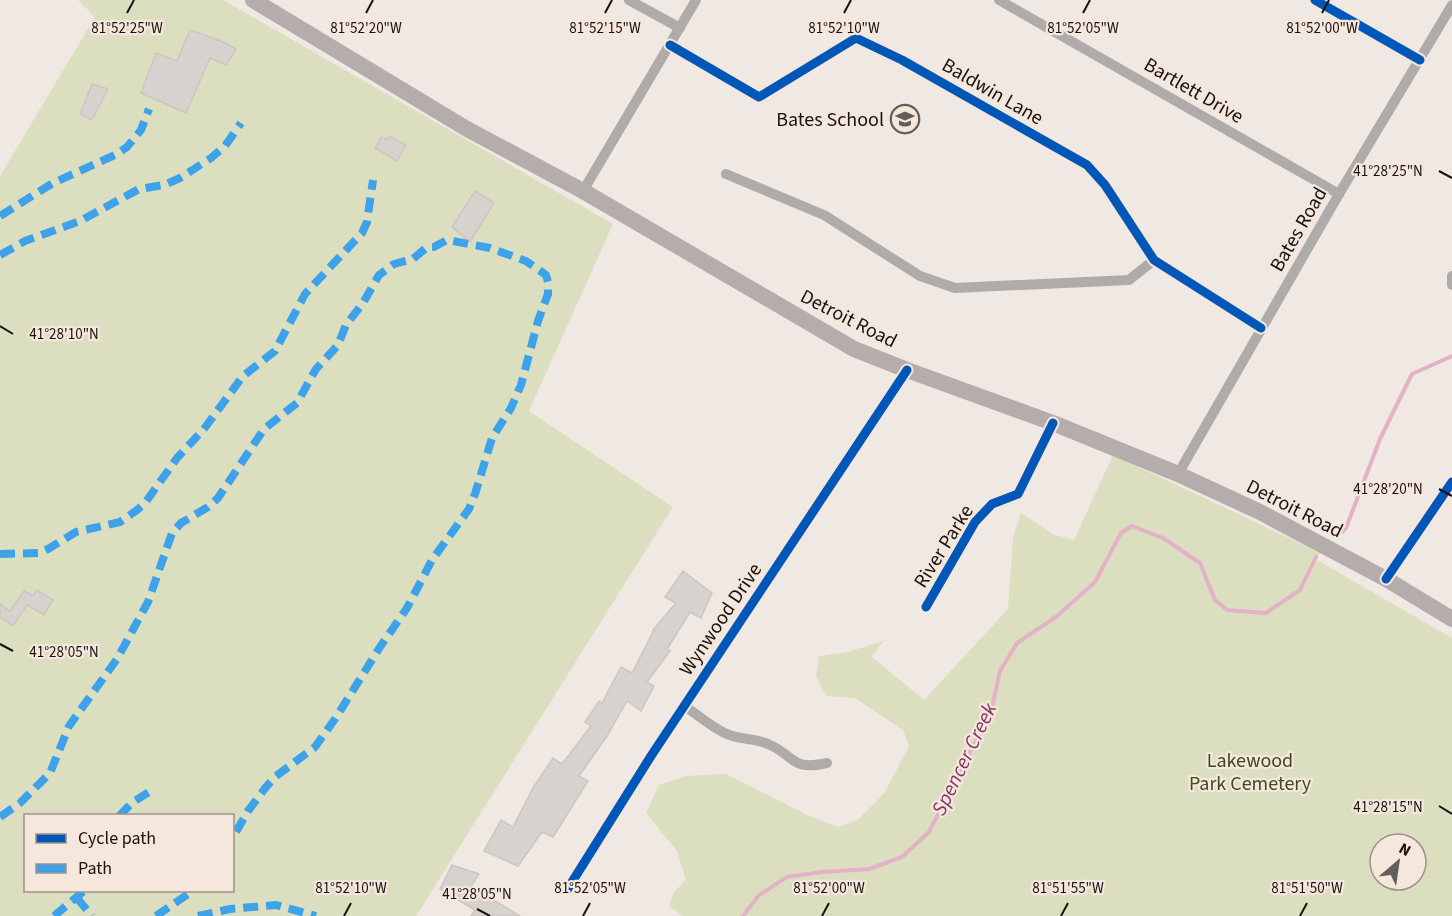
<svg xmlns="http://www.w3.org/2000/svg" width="1452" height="916" font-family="'Source Sans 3',sans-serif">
  <rect width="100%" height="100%" fill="#f0e8e3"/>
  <g fill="#dbdfc0" fill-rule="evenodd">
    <path d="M78 0H223L613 224 529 411 673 507 416 916H0V176L95 17ZM26 816H232V890H26Z"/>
    <path d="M1113 455 1321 553 1316 557 1309 573 1317 560 1452 638V916H683L669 906 674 892 686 880 677 851 646 813 659 785 686 776 726 774 807 815 838 827 859 819 885 792 909 746 903 730 855 698 826 696 816 676 819 656 848 652 883 641 872 657 924 700 1008 609 1013 538 1021 513 1054 535 1074 540ZM1380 844H1416V880H1380Z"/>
  </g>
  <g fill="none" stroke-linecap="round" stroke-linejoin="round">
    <g stroke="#e3b2c7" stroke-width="4">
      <path d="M1342 532 1346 528 1380 439 1412 374 1452 356"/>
      <path d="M743 916 759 895 787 877 822 872 869 869 902 857 929 832 991 712 1000 671 1017 643 1056 617 1095 582 1121 533 1132 526 1163 538 1200 563 1215 600 1227 610 1266 613 1300 590 1316 557"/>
    </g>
  </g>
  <g fill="#d7d2cd" stroke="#cbc6c1" stroke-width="1.5">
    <path d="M190 30 221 41 236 49 226 65 210 58 186 113 141 93 156 53 177 61Z"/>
    <path d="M92 84 108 89 92 120 80 114Z"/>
    <path d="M389 136 406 145 397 161 375 148 381 137 387 140Z"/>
    <path d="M475 191 494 203 470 242 452 227Z"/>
    <path d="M683 571 712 593 701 618 690 612 667 649 670 651 647 682 654 686 641 711 627 701 607 736 579 776 588 781 553 837 542 832 518 866 484 851 501 820 513 827 533 788 553 758 562 764 591 726 585 722 599 701 602 703 621 667 632 673 654 630H653L676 603 665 597Z"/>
    <path d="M37 590 53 600 44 615 27 605 13 626 0 617V604L10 611 24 591 33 596Z"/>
    <path d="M452 865 479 874 471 886 520 916H471L475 910 440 889Z"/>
  </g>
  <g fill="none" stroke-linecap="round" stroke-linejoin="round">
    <g stroke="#afaba9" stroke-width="10">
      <path d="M629 0 680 28"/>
      <path d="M999 0 1339 194"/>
      <path d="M1315 0 1420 60"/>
      <path d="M670 45 759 97 856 38 902 60 1087 165 1105 185 1154 260 1261 328"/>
      <path d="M726 174 824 215 920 276 955 288 1129 280 1154 260"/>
      <path d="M583 191 696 0"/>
      <path d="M1452 276V285"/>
      <path d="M1178 474 1339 194 1452 5"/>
      <path d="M1386 579 1452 482"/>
      <path d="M926 607 975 522 992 504 1018 494 1053 423"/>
      <path d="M684 706C697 714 714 729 727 734 740 740 755 738 768 744 796 756 790 771 827 763"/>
      <path d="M567 890 651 756 907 370"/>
    </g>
    <path stroke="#b4adac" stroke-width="16" d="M253 0 467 129 583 191 854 349 907 370 1053 423 1178 474 1260 512 1386 579 1452 619"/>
    <g stroke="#3da2ea" stroke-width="8" stroke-dasharray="15 8" stroke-linecap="butt">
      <path d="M0 216 53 183 117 154 127 147 141 130 149 109"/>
      <path d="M0 255 25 241 80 221 139 189 164 185 180 178 211 158 225 146 241 123"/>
      <path d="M0 554 39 553 48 549 76 532 120 522 137 510 145 503 177 458 204 429 243 376 275 351 305 294 362 233 367 222 373 180"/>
      <path d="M119 816 133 802 152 790"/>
      <path d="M0 817 20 803 50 773 69 726 117 659 148 602 172 533 181 523 208 507 218 498 264 429 297 403 316 369 338 345 346 325 363 303 379 275 394 264 413 259 427 247H434L447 240 490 248 526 261 546 275 548 282V294L538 321 521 385 511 408 492 438 475 494 469 509 432 560 407 608 380 647 335 719 315 747 276 776 266 787 248 811 232 839"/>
      <path d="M77 898 92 916"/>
      <path d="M54 916 85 890"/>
      <path d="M156 916 194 890"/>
      <path d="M198 916 230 909 276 905 316 916"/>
    </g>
    <g stroke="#f6e7dd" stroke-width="13">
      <g id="cycleway">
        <path d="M1315 0 1420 60"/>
        <path d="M670 45 759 97 856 38 902 60 1087 165 1105 185 1154 260 1261 328"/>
        <path d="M1386 579 1452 482"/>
        <path d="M926 607 975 522 992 504 1018 494 1053 423"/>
        <path d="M567 890 651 756 907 370"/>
      </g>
    </g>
    <use href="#cycleway" stroke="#0057b8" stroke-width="9"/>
  </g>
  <path fill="none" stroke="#181310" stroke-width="2" d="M127 13 134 0M366 13 373 0M605 13 612 0M844 13 851 0M1083 13 1090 0M1322 13 1329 0M1439 171 1452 178M0 326 13 334M1439 489 1452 496M0 644 13 651M1439 806 1452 814M477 909 490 916M344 916 351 903M583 916 590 903M822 916 829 903M1061 916 1068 903M1300 916 1307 903"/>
  <defs>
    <g id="school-ring" transform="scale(1.5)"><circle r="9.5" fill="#f6e7dd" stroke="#645e5a" stroke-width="1.5"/><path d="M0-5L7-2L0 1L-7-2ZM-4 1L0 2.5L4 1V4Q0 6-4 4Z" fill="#645e5a"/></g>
  </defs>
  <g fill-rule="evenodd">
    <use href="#school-ring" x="905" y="119"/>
  </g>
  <g text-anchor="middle" stroke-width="4.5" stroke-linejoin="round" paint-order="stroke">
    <g font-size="20" fill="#181310" stroke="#f6e7dd">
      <text transform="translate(1194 90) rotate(30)" y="7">Bartlett Drive</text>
      <text transform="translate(993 91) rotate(30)" y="7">Baldwin Lane</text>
      <text transform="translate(1298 229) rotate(-60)" y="7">Bates Road</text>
      <text transform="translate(849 318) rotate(27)" y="7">Detroit Road</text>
      <text transform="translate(1295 508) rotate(27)" y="7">Detroit Road</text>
      <text transform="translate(943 546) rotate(-58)" y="7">River Parke</text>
      <text transform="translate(720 619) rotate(-56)" y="7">Wynwood Drive</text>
    </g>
    <g font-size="20" fill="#181310" stroke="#f6e7dd" text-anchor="end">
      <text x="884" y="126">Bates School</text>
    </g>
    <g font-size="20" fill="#404b1b" stroke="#f6e7dd">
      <text x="1250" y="767">Lakewood<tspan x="1250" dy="23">Park Cemetery</tspan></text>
    </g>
    <g font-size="21" font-style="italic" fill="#843560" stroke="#f6e7dd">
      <text transform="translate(964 759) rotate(-64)" y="7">Spencer Creek</text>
    </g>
  </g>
  <g font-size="15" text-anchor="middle" fill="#181310" stroke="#f6e7dd" stroke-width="4.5" stroke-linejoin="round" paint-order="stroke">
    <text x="127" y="33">81°52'25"W</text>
    <text x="366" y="33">81°52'20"W</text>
    <text x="605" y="33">81°52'15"W</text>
    <text x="844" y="33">81°52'10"W</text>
    <text x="1083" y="33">81°52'05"W</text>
    <text x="1322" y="33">81°52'00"W</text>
    <text x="1388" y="176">41°28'25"N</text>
    <text x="64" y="339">41°28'10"N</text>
    <text x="1388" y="494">41°28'20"N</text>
    <text x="64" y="657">41°28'05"N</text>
    <text x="1388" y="812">41°28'15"N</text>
    <text x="351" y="893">81°52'10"W</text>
    <text x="590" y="893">81°52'05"W</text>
    <text x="829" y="893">81°52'00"W</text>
    <text x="1068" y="893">81°51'55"W</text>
    <text x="1307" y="893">81°51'50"W</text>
    <text x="477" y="899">41°28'05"N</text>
  </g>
  <rect x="24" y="814" width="210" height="78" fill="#f6e7dd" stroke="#9d928b" stroke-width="1.5"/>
  <rect x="36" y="834" width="30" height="9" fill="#0057b8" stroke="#9d928b" stroke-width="1.5"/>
  <text x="78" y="844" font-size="18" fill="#181310">Cycle path</text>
  <rect x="36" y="864" width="30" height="9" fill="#3da2ea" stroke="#9d928b" stroke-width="1.5"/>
  <text x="78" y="874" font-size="18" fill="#181310">Path</text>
  <g transform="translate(1398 862) rotate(29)"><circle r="28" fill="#f6e7dd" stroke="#9d928b" stroke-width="1.5"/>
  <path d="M0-4.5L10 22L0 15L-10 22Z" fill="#645e5a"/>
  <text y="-9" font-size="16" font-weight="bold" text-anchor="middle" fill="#181310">N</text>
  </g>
</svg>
